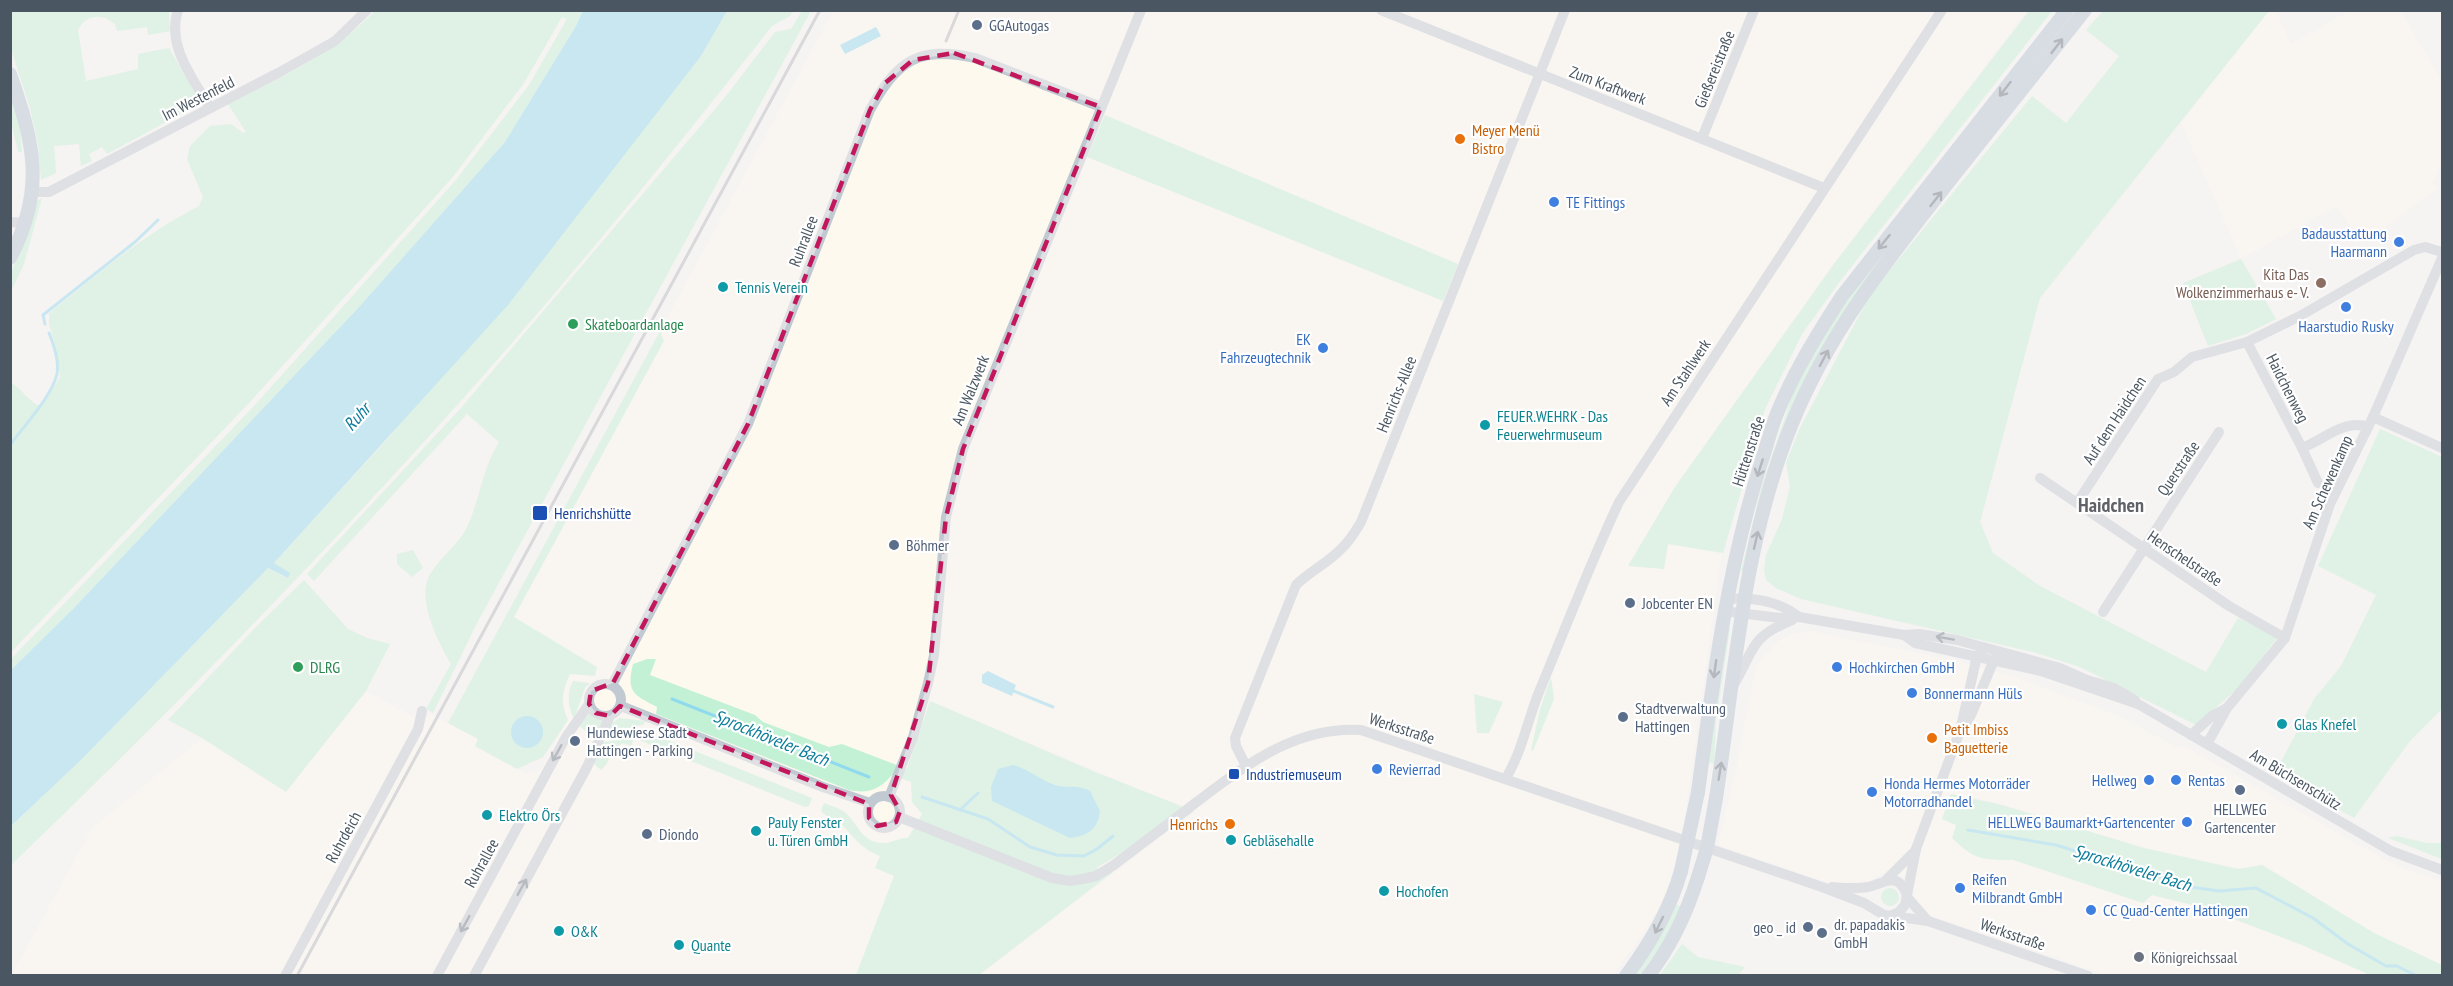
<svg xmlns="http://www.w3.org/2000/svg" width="2453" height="986" font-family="'PT Sans Narrow',sans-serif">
  <rect width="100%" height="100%" fill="#f5f3f3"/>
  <g fill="#fdf9ef">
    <path d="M2269 10 2276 11 2291 44 2349 11H2401L2442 82V164L2432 183 2438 189 2386 226 2387 229 2361 243 2337 206 2241 259 2181 123Z"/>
    <path d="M833 11H2027L1833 264 1675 487 1628 565 1667 544 1722 553 1683 830 1667 894 1642 935 1613 975H979L1194 812 930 701 907 769 924 811 909 838 856 975 11 976 92 828 202 738 286 791 366 691 415 717 432 715 478 739 475 747 526 774 541 770 568 720 562 702 567 680 477 669Z"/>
    <path d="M1811 631 1957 661 2013 676 2117 715 2175 746 2188 748 2380 857 2405 869 2442 881V965L2374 933 2263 865 2238 869 2144 848 1998 803 1951 794 1942 819 1956 825 1992 860H2013L2054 872 2205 908 2302 945 2370 975H2106L1925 914 1917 906 1912 882 1896 874H1883L1869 881 1832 884 1718 845 1736 767 1756 665 1778 641 1792 634Z"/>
  </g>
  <g fill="#c3f1d5">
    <path d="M11 11H169L170 31 148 35 147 27 117 31 115 24C102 13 86 14 78 30L86 81 138 69V54L169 48 201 103 107 154 102 147 89 154 92 161 81 166 79 144 54 146 56 173 41 180 38 144 30 108 11 49Z"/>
    <path d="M375 11H583L576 26 505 142 360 306 73 609 11 670V659L255 405 456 180 529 85 567 19 562 17 524 83 452 178 250 402 11 652V383C23 390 28 401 41 407L60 377 56 348 49 324V313C97 275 144 234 199 206L203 197 187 159 190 146 210 126 231 124 243 133 246 132 228 104C268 84 309 65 344 38 355 30 365 20 375 11Z"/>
    <path d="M727 11H793L790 16 772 26C663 165 551 302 432 433 297 582 156 726 11 865V826L82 759 268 568 287 578 274 563 391 435 701 56Z"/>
    <path d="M802 11H811L478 621 433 713 426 709 451 664C438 642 416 599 430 574 442 555 460 544 469 523 481 494 482 470 499 442L467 414 314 581 307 574 461 408 726 96 775 32 791 29Z"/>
    <path d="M2029 11H2052L1841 280 1802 334 1765 409 1723 553 1668 544 1664 569 1628 566 1675 487 1834 264Z"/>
    <path d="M2075 11H2078L1829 336 1744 572 1741 571 1761 488 1794 390 1830 323 1871 267Z"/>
    <path d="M2103 11H2269L2040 298 1980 522 1993 553 2040 586 2206 672 2238 618 2278 637 2238 688 2196 725 2080 667 2033 652 1801 599 1776 588 1766 580 1764 570 1766 555 1782 519 1790 486 1786 463 1800 428 1871 293 2032 96 2066 123 2119 56 2086 30Z"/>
    <path d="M10 95 19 120 22 152H18L11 121Z"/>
    <path d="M1105 115 1458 264 1443 301 1087 157Z"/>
    <path d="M42 198 24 264 11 291V273L38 200Z"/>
    <path d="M2241 259 2276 319 2246 334 2208 346 2183 283Z"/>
    <path d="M660 331 664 341 514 617 597 667 595 676 570 674C562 690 560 704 568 720L543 757 517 769 475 746 478 739 448 723Z"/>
    <path d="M2380 429 2442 457V709L2410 741 2354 818 2275 773 2314 699 2341 666 2376 595 2318 566Z"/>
    <path d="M413 550 423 568 412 577 397 564V554Z"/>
    <path d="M304 580 348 629 367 638 390 644 366 691 286 792 202 738 168 720 256 627Z"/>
    <path d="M1727 627 1730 628 1716 721 1714 764 1708 762Z"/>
    <path d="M647 659H656L650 675 755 715 763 722 829 747 842 744 907 769 930 701 1095 772 1194 811 1131 858 1126 850 1096 868 1113 872 979 975H856L894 876 875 868 880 856C860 848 855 838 841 824 835 818 825 818 821 810L824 803C831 806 840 808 846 813 858 824 861 841 881 843 891 844 899 837 908 838L922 814 912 802 911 782 892 775C879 790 868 794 849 790L656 714 657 707C634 695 626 693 633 664Z"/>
    <path d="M1551 677 1554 699 1533 751 1531 750 1540 709Z"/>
    <path d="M573 681 590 683 585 688 574 719C568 706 566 694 573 681Z"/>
    <path d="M1474 694 1503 702 1489 733H1477Z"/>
    <path d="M587 712 594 718 604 722 599 736 587 732 578 725Z"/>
    <path d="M619 718 646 721 643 725C629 725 619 735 606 737L611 724Z"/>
    <path d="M645 731 812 798 809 806 805 807 634 738 631 746 623 743C608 753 611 762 601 770L593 763 603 742C619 742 629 731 645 731Z"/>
    <path d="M1951 794 1998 804 2144 848 2238 869 2262 865 2374 933 2442 965V975H2370L2302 945 2205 908 2152 895 2143 903 2013 860C1981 860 1975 860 1952 838L1956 825 1942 819Z"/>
    <path d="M2397 836 2427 843H2442V859L2388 838Z"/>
    <circle cx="1890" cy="897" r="9"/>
    <path d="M1675 904 1682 907 1663 944 1640 975 1633 976Z"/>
    <path d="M1682 944 1698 957 1745 967 1738 975H1660Z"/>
  </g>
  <g fill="#90daee">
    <path d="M583 11H727L701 56 508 305 274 563 290 573 288 578 268 568 82 759 11 826V670L73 609 360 306 505 142 576 26Z"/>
    <path d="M876 27 881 36 845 54 840 45Z"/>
    <path d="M988 671 1016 685 1012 696 982 683V675Z"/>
    <circle cx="527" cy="732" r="16"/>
    <path d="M1013 765C1028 769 1038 778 1052 784 1065 790 1076 783 1090 791L1100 811C1098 829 1088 836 1070 838L992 801 991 787 998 769Z"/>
  </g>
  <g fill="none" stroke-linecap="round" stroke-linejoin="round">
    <g stroke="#90daee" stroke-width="3">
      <path d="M45 324 43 315 135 242 158 220"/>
      <path d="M10 445C24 426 52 396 57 374 59 362 54 345 49 333"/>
      <path d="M1014 691 1053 707"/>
      <path d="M672 699 869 777"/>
      <path d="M922 797 988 819 1030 847 1057 855 1084 856 1097 849 1113 836"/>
      <path d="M960 810 978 793"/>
      <path d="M1968 830 2056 845 2110 862 2127 863 2183 886 2219 891 2256 888 2313 918 2348 944 2386 966H2397L2417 976"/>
    </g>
    <g stroke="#c1cad2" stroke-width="10">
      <path d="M178 10C166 46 193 78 210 108"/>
      <path d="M1381 10 1824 188"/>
      <path d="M1702 138 1754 10"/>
      <path d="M32 192H49L280 72 335 41 367 10"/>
      <path d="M10 222 25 223"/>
      <path d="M2247 342 2302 448C2323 440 2346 418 2368 427"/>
      <path d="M2373 417 2442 448"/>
      <path d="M2302 448 2318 483"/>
      <path d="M2040 478 2229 606 2285 638"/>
      <path d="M2077 503 2158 379 2174 372 2192 357 2247 342 2300 316 2414 250 2425 247 2442 252"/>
      <path d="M1728 599C1753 597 1779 601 1799 617"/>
      <path d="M1723 611 1780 618 1799 617 1904 635 1919 634 1957 640 2060 668 2087 680 2114 688 2135 700"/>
      <path d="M2103 612 2219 432"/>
      <path d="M1904 635 1915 643 2041 671 2138 704 2391 851 2442 870"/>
      <circle cx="605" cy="700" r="16"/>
      <path d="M612 685 748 424 870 110C897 61 918 45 975 58L1101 107"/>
      <path d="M1733 686C1755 650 1748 638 1792 620"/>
      <path d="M621 706 823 787 870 803"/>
      <path d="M1965 725 1971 715 1994 660"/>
      <path d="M2191 735 2212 716 2227 708"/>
      <path d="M2207 744 2227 708 2285 638 2330 504 2373 417 2442 258"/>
      <path d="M1246 766 1236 746 1235 738 1296 585C1310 571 1328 563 1341 549 1350 541 1355 532 1361 522L1565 10"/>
      <path d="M1506 778C1521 753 1527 724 1537 697 1564 632 1589 566 1619 502L1942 10"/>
      <circle cx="884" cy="812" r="16"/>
      <path d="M889 797 913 737 928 683 934 655 946 517 963 449 1141 10"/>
      <path d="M899 817 1052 878 1070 881 1082 879 1096 876 1114 865C1140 845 1167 825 1194 804 1245 766 1294 726 1361 730L1822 887 1864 903 1884 915 1928 921 2088 976"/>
      <path d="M1886 880 1916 850"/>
      <path d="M1832 887C1844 888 1863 890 1875 885 1889 880 1899 875 1906 893"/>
      <path d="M1907 897 1928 921"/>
      <path d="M1892 915 1899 912 1905 905 1916 849 1960 731 1977 656 1982 651"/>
      <path d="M285 976 418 729 422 711"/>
      <path d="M437 976 566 737 589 704"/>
      <path d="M474 976 587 767 610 716"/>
    </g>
    <g stroke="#b3c2d1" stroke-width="14">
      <path d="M10 74C34 143 46 189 10 258"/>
      <path d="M1698 792C1713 681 1727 570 1761 463 1767 446 1771 427 1778 411 1795 370 1818 333 1842 296L2067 10"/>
      <path d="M1716 798C1735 673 1743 545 1791 426 1827 335 1887 260 1947 184 1993 126 2039 68 2085 10"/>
      <path d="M1626 976C1650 944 1670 910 1681 871"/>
      <path d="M1648 976C1671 947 1687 912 1698 877"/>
    </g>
    <g stroke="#b5b8bd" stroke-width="3">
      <path d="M946 41 959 10"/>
      <path d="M297 976 820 10"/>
    </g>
    <g stroke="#b3c2d1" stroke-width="14">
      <path d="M1681 871 1698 792"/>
      <path d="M1698 877 1707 848 1716 798"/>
    </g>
  </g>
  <defs><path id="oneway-shaft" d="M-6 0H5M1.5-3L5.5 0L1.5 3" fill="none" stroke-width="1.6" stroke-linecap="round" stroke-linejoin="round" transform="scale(1.5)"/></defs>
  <g stroke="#64717d">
    <use href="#oneway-shaft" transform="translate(2057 46) rotate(-52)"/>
    <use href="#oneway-shaft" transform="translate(2005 89) rotate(128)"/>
    <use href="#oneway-shaft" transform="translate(1936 199) rotate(-52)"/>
    <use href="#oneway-shaft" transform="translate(1884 242) rotate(129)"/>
    <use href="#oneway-shaft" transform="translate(1824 358) rotate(-62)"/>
    <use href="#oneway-shaft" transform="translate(1760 468) rotate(108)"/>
    <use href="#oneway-shaft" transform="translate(1756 540) rotate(-77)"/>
    <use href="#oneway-shaft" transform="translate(1715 669) rotate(98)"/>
    <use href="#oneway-shaft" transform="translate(1720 771) rotate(-81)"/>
    <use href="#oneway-shaft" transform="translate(1659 925) rotate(116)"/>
  </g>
  <g stroke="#6e7983">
    <use href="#oneway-shaft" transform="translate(1945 638) rotate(-170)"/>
    <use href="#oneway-shaft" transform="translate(557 753) rotate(119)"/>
    <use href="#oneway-shaft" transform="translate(522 887) rotate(-61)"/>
    <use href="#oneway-shaft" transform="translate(465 924) rotate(119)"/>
  </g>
  <path d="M0 0H2453V986H0ZM954 53 1101 107 963 449 946 517 928 683 891 795 900 811 896 822 877 826 869 818V804L620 706 610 716 596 713 589 704 591 691 613 683 748 424 870 110 885 83 913 60Z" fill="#f5f3f3" fill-opacity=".55" fill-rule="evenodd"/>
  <path fill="none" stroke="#c2185b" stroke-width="4.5" stroke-dasharray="12 8" stroke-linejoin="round" d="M954 53 1101 107 963 449 946 517 928 683 891 795 900 811 896 822 877 826 869 818V804L620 706 610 716 596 713 589 704 591 691 613 683 748 424 870 110 885 83 913 60Z"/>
  <g fill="#5c6f8a" stroke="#fff" stroke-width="2">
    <circle cx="977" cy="25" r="6"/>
    <circle cx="894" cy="545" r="6"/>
    <circle cx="1630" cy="603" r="6"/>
    <circle cx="1623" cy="717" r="6"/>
    <circle cx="575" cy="741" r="6"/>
    <circle cx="2240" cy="790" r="6"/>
    <circle cx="647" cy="834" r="6"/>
    <circle cx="1808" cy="927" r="6"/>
    <circle cx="1822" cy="933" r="6"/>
  </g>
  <g fill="#e8710a" stroke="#fff" stroke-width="2">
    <circle cx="1460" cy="139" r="6"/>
    <circle cx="1932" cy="738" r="6"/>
    <circle cx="1230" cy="824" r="6"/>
  </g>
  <g fill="#3f7fe0" stroke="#fff" stroke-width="2">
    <circle cx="1554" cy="202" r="6"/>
    <circle cx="2399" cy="242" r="6"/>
    <circle cx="2346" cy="307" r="6"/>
    <circle cx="1323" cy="348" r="6"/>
    <circle cx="1837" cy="667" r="6"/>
    <circle cx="1912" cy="693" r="6"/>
    <circle cx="1377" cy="769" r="6"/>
    <circle cx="2149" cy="780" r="6"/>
    <circle cx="2176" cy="780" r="6"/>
    <circle cx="1872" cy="792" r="6"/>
    <circle cx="2187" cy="822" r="6"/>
    <circle cx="1960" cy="888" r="6"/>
    <circle cx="2091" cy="910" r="6"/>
  </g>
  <circle fill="#8d6e63" stroke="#fff" stroke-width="2" cx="2321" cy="283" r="6"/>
  <g fill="#0f9aa8" stroke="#fff" stroke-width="2">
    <circle cx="723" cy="287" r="6"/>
    <circle cx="1485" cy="425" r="6"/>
    <circle cx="2282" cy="724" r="6"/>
    <circle cx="487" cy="815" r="6"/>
    <circle cx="756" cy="831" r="6"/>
    <circle cx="1231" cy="840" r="6"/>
    <circle cx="1384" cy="891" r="6"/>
    <circle cx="559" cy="931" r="6"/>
    <circle cx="679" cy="945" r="6"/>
  </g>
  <g fill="#2e9e5b" stroke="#fff" stroke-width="2">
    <circle cx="573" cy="324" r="6"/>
    <circle cx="298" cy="667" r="6"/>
  </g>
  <g fill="#1a4fb4" stroke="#fff" stroke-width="2">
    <rect x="532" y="505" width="16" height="16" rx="3"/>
    <rect x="1228" y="768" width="12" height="12" rx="3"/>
  </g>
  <circle fill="#6b7280" stroke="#fff" stroke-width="2" cx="2139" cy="957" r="6"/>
  <g text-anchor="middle" stroke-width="4.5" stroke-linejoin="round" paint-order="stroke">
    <g font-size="16" fill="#4e5e75" stroke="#fff" text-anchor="start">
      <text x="989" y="31">GGAutogas</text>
      <text x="906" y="551">Böhmer</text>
      <text x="1642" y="609">Jobcenter EN</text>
      <text x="1635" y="714">Stadtverwaltung<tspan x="1635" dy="18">Hattingen</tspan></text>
      <text x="587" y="738">Hundewiese Stadt<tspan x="587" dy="18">Hattingen - Parking</tspan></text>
      <text x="2240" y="815" text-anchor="middle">HELLWEG<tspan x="2240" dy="18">Gartencenter</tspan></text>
      <text x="659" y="840">Diondo</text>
      <text x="1834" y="930">dr. papadakis<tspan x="1834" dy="18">GmbH</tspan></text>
      <text x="1796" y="933" text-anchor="end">geo _ id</text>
    </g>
    <g font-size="16" fill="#4a5661" stroke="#fff">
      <text transform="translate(1714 69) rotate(-68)" y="6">Gießereistraße</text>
      <text transform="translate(1608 85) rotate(21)" y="6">Zum Kraftwerk</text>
      <text transform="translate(198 98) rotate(-27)" y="6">Im Westenfeld</text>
      <text transform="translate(803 241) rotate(-69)" y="6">Ruhrallee</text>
      <text transform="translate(1685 372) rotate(-56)" y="6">Am Stahlwerk</text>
      <text transform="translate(2288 388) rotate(63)" y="6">Haidchenweg</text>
      <text transform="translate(970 390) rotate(-68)" y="6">Am Walzwerk</text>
      <text transform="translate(1396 394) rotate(-68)" y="6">Henrichs-Allee</text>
      <text transform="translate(2114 420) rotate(-57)" y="6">Auf dem Haidchen</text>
      <text transform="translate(1748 451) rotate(-72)" y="6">Hüttenstraße</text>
      <text transform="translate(2178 468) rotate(-56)" y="6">Querstraße</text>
      <text transform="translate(2327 482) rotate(-66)" y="6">Am Schewenkamp</text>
      <text transform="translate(2185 558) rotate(34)" y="6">Henschelstraße</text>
      <text transform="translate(1402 728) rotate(18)" y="6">Werksstraße</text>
      <text transform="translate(2296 779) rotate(31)" y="6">Am Büchsenschütz</text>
      <text transform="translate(343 837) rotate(-61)" y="6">Ruhrdeich</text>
      <text transform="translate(481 863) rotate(-61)" y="6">Ruhrallee</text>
      <text transform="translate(2013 934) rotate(19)" y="6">Werksstraße</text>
    </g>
    <g font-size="16" fill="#c56008" stroke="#fff" text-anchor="start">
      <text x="1472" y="136">Meyer Menü<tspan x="1472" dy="18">Bistro</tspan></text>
      <text x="1944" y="735">Petit Imbiss<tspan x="1944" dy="18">Baguetterie</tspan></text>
      <text x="1218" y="830" text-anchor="end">Henrichs</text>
    </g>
    <g font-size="16" fill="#366cbe" stroke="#fff" text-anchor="start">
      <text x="1566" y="208">TE Fittings</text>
      <text x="2387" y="239" text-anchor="end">Badausstattung<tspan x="2387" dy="18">Haarmann</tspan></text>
      <text x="2346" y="332" text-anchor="middle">Haarstudio Rusky</text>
      <text x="1311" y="345" text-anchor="end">EK<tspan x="1311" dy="18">Fahrzeugtechnik</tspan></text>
      <text x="1849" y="673">Hochkirchen GmbH</text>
      <text x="1924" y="699">Bonnermann Hüls</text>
      <text x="1389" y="775">Revierrad</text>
      <text x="2137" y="786" text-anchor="end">Hellweg</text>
      <text x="2188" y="786">Rentas</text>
      <text x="1884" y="789">Honda Hermes Motorräder<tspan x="1884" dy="18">Motorradhandel</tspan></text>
      <text x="2175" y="828" text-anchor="end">HELLWEG Baumarkt+Gartencenter</text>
      <text x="1972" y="885">Reifen<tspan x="1972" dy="18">Milbrandt GmbH</tspan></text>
      <text x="2103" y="916">CC Quad-Center Hattingen</text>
    </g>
    <g font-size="16" fill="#785e54" stroke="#fff" text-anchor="end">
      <text x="2309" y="280">Kita Das<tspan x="2309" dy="18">Wolkenzimmerhaus e- V.</tspan></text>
    </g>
    <g font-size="16" fill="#0d838f" stroke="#fff" text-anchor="start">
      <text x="735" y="293">Tennis Verein</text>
      <text x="1497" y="422">FEUER.WEHRK - Das<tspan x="1497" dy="18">Feuerwehrmuseum</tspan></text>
      <text x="2294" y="730">Glas Knefel</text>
      <text x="499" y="821">Elektro Örs</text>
      <text x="768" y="828">Pauly Fenster<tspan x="768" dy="18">u. Türen GmbH</tspan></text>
      <text x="1243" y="846">Gebläsehalle</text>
      <text x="1396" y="897">Hochofen</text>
      <text x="571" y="937">O&amp;K</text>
      <text x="691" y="951">Quante</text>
    </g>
    <g font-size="16" fill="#27864d" stroke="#fff" text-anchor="start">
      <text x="585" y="330">Skateboardanlage</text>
      <text x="310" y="673">DLRG</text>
    </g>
    <g font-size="16" fill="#164399" stroke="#fff" text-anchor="start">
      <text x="554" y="519">Henrichshütte</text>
      <text x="1246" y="780">Industriemuseum</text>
    </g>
    <g font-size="16" fill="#5b616d" stroke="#fff" text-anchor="start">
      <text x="2151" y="963">Königreichssaal</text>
    </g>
    <g font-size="18" font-style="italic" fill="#0c7c9b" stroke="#fff">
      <text transform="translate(357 417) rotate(-48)" y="6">Ruhr</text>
      <text transform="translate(771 738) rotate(22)" y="6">Sprockhöveler Bach</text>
      <text transform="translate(2132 868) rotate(17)" y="6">Sprockhöveler Bach</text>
    </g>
    <g font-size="20" font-weight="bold" fill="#5f6368" stroke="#fff">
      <text x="2111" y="512">Haidchen</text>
    </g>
  </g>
  <rect width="2453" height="986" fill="none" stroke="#4a5661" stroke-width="24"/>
</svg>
